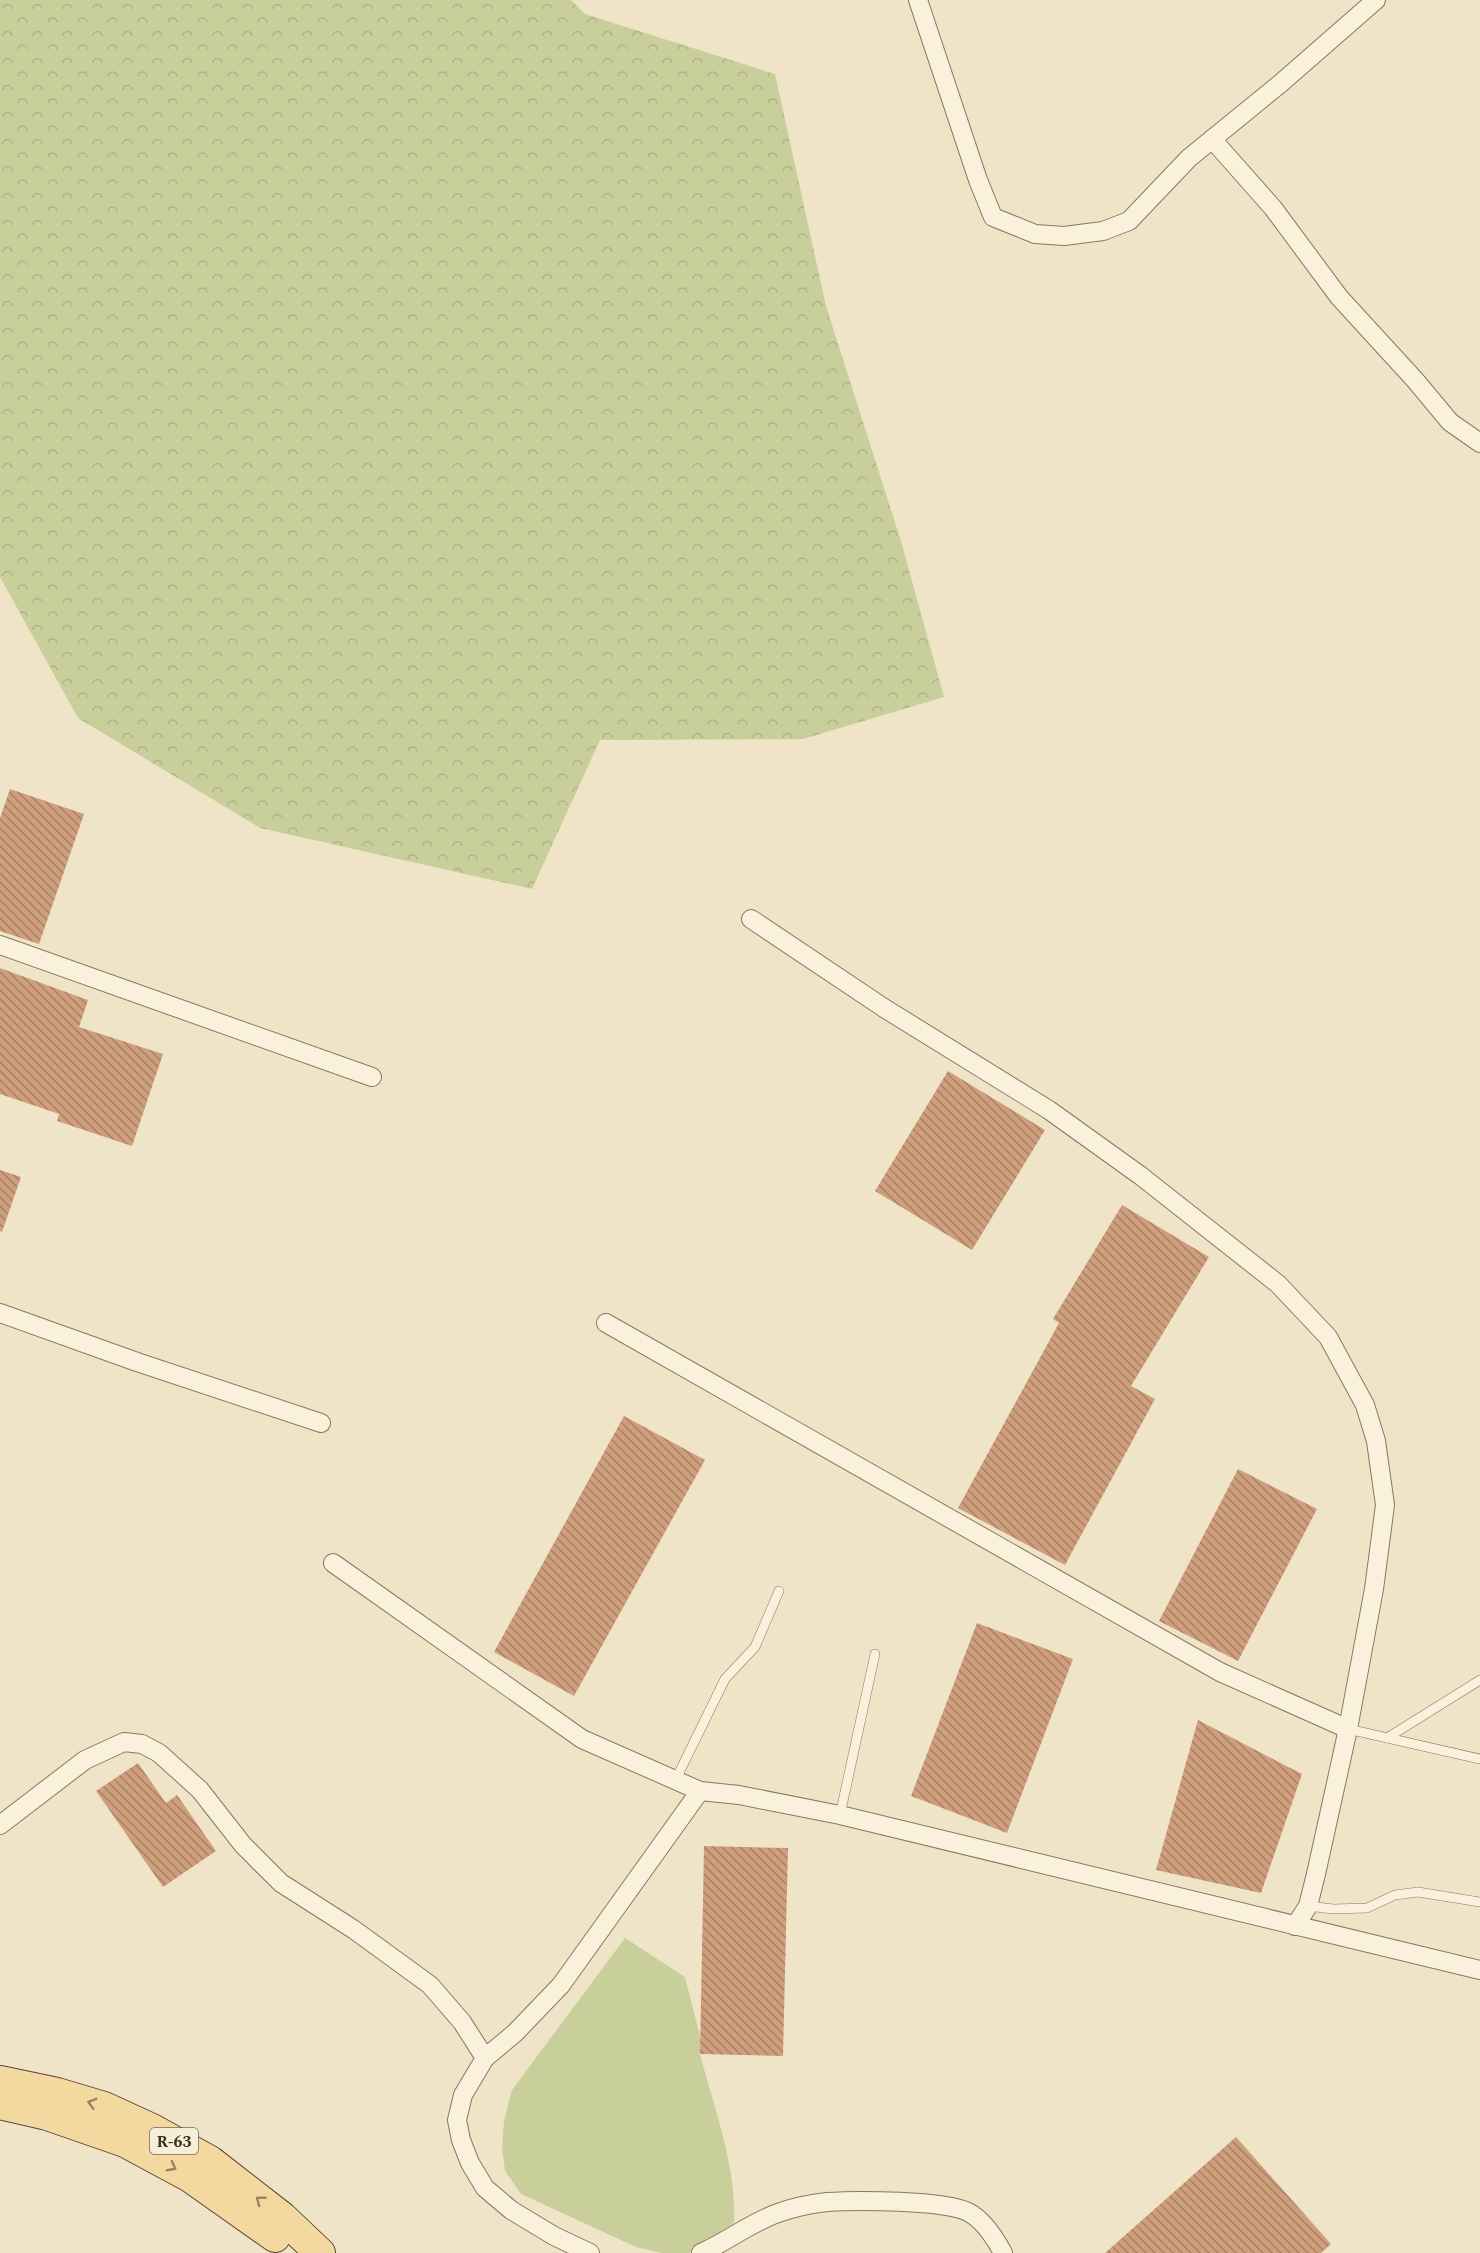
<svg xmlns="http://www.w3.org/2000/svg" width="1480" height="2253" font-family="Spectral,serif">
  <defs>
    <pattern id="forest-crowns" width="20" height="18" patternUnits="userSpaceOnUse" patternTransform="scale(1.5)"><rect width="20" height="18" fill="#c9cf9b"/><path d="M2 6a3 3 0 1 1 6 0M12 15a3 3 0 1 1 6 0" fill="none" stroke="#aeb285"/></pattern>
    <pattern id="building-back-hatch" width="6" height="6" patternUnits="userSpaceOnUse" patternTransform="scale(1.5)"><rect width="6" height="6" fill="#cf9f7d"/><path d="M-1 5l2 2M0 0l6 6M5-1l2 2" fill="none" stroke="#a98266"/></pattern>
  </defs>
  <rect width="100%" height="100%" fill="#f0e4c8"/>
  <path fill="url(#forest-crowns)" d="M0 0H571L585 14 775 74 826 306 901 541 944 697 803 739 600 740 532 889 260 828 78 718 0 577Z"/>
  <path fill="#c9cf9b" d="M625 1938 685 1977 702 2044 700 2054C714 2108 737 2167 734 2223L689 2253H662L636 2247 521 2194 505 2171 502 2147 504 2121 512 2090Z"/>
  <g fill="url(#building-back-hatch)">
    <path d="M10 789 84 814 39 944 0 931V818Z"/>
    <path d="M0 968 88 1000 79 1027 163 1054 132 1146 57 1121 59 1114 0 1094Z"/>
    <path d="M948 1071 1045 1130 972 1250 875 1191Z"/>
    <path d="M0 1170 21 1177 2 1232 0 1231Z"/>
    <path d="M1122 1205 1209 1257 1131 1386 1155 1399 1065 1565 958 1508 1059 1323 1053 1319Z"/>
    <path d="M624 1416 705 1460 574 1696 494 1652Z"/>
    <path d="M1238 1469 1317 1509 1238 1661 1159 1621Z"/>
    <path d="M977 1623 1073 1659 1007 1833 911 1796Z"/>
    <path d="M1198 1720 1302 1774 1261 1893 1156 1870Z"/>
    <path d="M138 1763 166 1803 177 1795 216 1851 163 1887 96 1791Z"/>
    <path d="M704 1846 788 1848 783 2056 700 2054Z"/>
    <path d="M1236 2137 1331 2244 1321 2253H1105Z"/>
  </g>
  <g fill="none" stroke-linecap="round" stroke-linejoin="round">
    <g stroke="#8d765c" stroke-width="10">
      <g id="service">
        <path d="M1348 1729 1480 1759"/>
        <path d="M1387 1738 1480 1680"/>
        <path d="M675 1781 725 1679 755 1647 779 1591"/>
        <path d="M840 1815 875 1654"/>
        <path d="M1308 1906 1333 1909 1367 1908 1395 1895 1418 1892 1480 1902"/>
      </g>
    </g>
    <g stroke="#8d765c" stroke-width="20">
      <g id="minor">
        <path d="M918 0 978 180 993 217 1035 234 1064 236 1103 231 1129 221 1189 158 1281 83 1376 0"/>
        <path d="M1212 139 1273 208 1339 297 1415 380 1450 422 1480 443"/>
        <path d="M751 919 884 1008 1049 1110 1141 1176 1278 1284 1328 1337 1365 1405 1376 1441 1385 1505 1374 1589 1348 1729 1316 1874 1308 1906 1295 1926"/>
        <path d="M0 945 372 1077"/>
        <path d="M0 1313 137 1362 321 1423"/>
        <path d="M606 1323 1220 1672 1348 1729"/>
        <path d="M333 1563 582 1739 700 1791 739 1795 840 1815 1480 1970"/>
        <path d="M0 1825 85 1760 124 1742 142 1744 159 1753 200 1790 243 1845 281 1883 353 1929 430 1985 462 2022 485 2058"/>
        <path d="M590 2253 554 2236 511 2210 485 2188 470 2163 461 2140 457 2120 463 2095 485 2058 515 2033 561 1985 700 1791"/>
        <path d="M701 2253C728 2241 750 2223 778 2213 794 2207 810 2204 827 2202 856 2200 944 2200 968 2212 984 2220 995 2238 1003 2253"/>
      </g>
    </g>
    <g stroke="#5b4430" stroke-width="32">
      <g id="primary">
        <path d="M0 2081 57 2093 104 2107 152 2129 210 2161 282 2217 320 2253"/>
        <path d="M0 2104 47 2115 125 2142 190 2177 275 2237"/>
      </g>
    </g>
    <use href="#service" stroke="#faf1dc" stroke-width="9"/>
    <use href="#minor" stroke="#faf1dc" stroke-width="18"/>
    <use href="#primary" stroke="#f3d9a0" stroke-width="30"/>
  </g>
  <defs><path id="oneway-chevron" d="M-2-3.5L2.5 0L-2 3.5" fill="none" stroke-width="1.6" stroke-linecap="round" stroke-linejoin="round" transform="scale(1.5)"/></defs>
  <g stroke="#988460">
    <use href="#oneway-chevron" transform="translate(92 2103) rotate(-164)"/>
    <use href="#oneway-chevron" transform="translate(172 2167) rotate(28)"/>
    <use href="#oneway-chevron" transform="translate(260 2200) rotate(-142)"/>
  </g>
  <g text-anchor="middle" stroke-width="6" stroke-linejoin="round" paint-order="stroke">
    <rect fill="#f7eed8" stroke="#756857" stroke-width="1.5" x="150" y="2128" width="48" height="26" rx="4.5"/>
    <g font-size="16" font-weight="bold" fill="#3d2e20">
      <text x="174" y="2147">R-63</text>
    </g>
  </g>
</svg>
